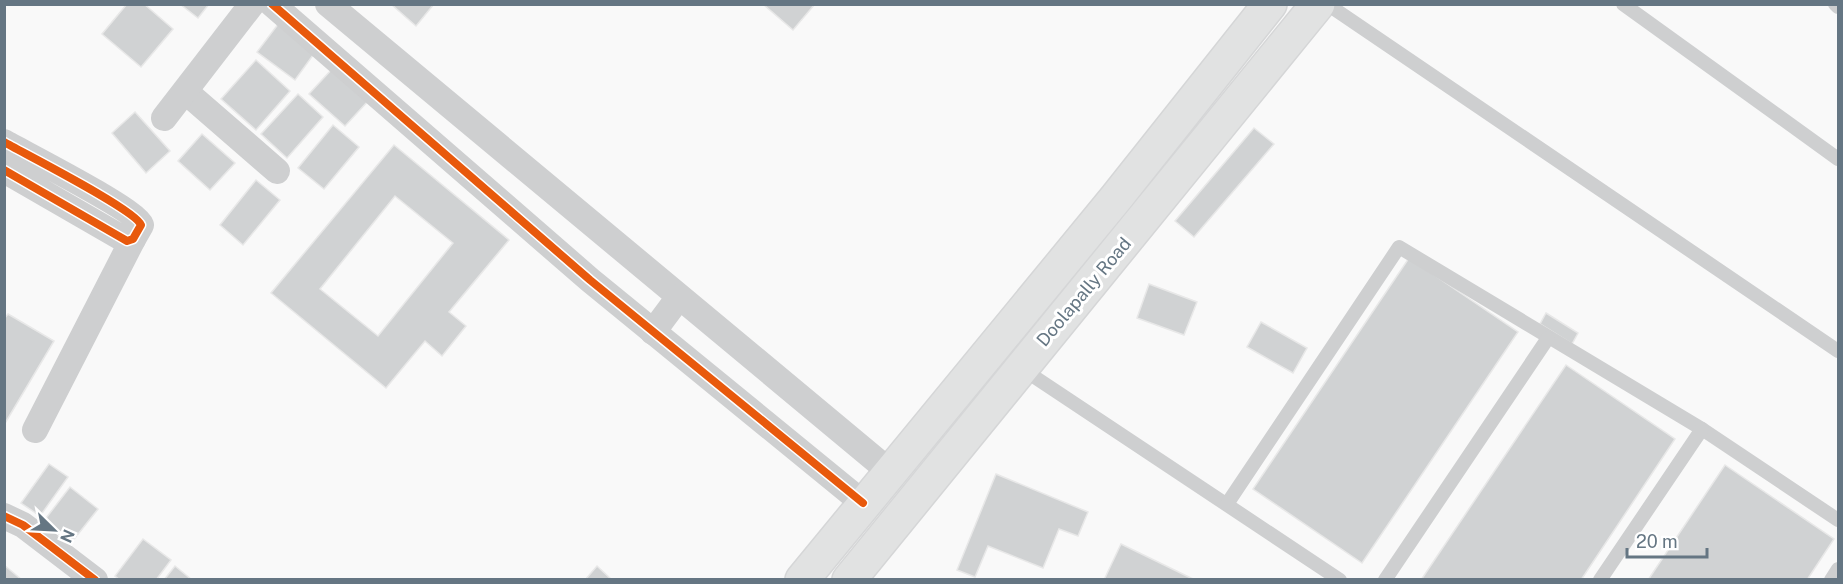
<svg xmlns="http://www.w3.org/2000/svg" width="1843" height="584" font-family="'Public Sans',sans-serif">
  <rect width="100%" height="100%" fill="#f9f9f9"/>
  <g fill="#d0d2d3" stroke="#e8e8e8" stroke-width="1.5" fill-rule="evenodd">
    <path d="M127 4H144L173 29 141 67 102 34Z"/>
    <path d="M180 4H209L198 18Z"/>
    <path d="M391 4H434L416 26Z"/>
    <path d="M763 4H815L793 30Z"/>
    <path d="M279 23 316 51 295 80 257 52Z"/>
    <path d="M256 60 290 91 256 130 221 99Z"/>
    <path d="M333 68 369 100 345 126 309 94Z"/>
    <path d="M298 94 323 117 287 158 261 134Z"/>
    <path d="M135 112 170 151 146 173 112 133Z"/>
    <path d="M333 125 359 147 324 189 298 168Z"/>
    <path d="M1254 128 1274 144 1194 237 1175 221Z"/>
    <path d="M202 134 235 163 210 190 178 161Z"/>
    <path d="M394 145 509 240 449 312 466 326 442 356 425 341 386 388 271 293ZM395 196 453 243 378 336 320 289Z"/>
    <path d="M256 180 280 200 243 245 220 225Z"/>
    <path d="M1409 258 1518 332 1362 563 1253 489Z"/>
    <path d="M1149 284 1197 302 1184 335 1137 318Z"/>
    <path d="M1546 313 1578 333 1572 344 1540 324Z"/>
    <path d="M8 314 54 341 4 425V319Z"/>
    <path d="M1261 322 1307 348 1293 373 1247 347Z"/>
    <path d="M1566 365 1675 439 1581 580H1421Z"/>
    <path d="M49 464 68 477 40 516 21 503Z"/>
    <path d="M1725 465 1834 539 1807 580H1648Z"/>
    <path d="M996 474 1088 512 1078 536 1059 529 1043 568 988 546 975 577 957 570Z"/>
    <path d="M70 487 98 509 71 543 43 522Z"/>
    <path d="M143 539 171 560 156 580H120L115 576Z"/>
    <path d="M1121 544 1195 580H1104Z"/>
    <path d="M4 565 22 580H4Z"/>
    <path d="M175 566 192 580H164Z"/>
    <path d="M597 566 612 580H585Z"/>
  </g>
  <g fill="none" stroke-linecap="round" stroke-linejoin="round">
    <g stroke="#d5d6d7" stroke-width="36">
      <g id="secondary">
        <path d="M802 580 1116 198 1270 4"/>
        <path d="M849 580 1318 4"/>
      </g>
    </g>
    <g stroke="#cecfd0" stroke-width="14">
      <path d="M1327 4 1838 351"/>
      <path d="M1623 4 1838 159"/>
      <path d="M1835 4 1838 7"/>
      <path d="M1021 368 1340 580"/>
      <path d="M1227 504 1399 247 1702 429 1838 520"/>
      <path d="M1385 580 1548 338"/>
      <path d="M1600 580 1702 429"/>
      <path d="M1831 580 1838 569"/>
    </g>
    <g stroke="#cecfd0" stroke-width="26">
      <path d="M272 4 590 280 863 503"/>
      <path d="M328 4 889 471"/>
      <path d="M186 92 277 171"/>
      <path d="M164 118 252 4"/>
      <path d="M4 142C25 154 136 210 141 225L133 239 127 241 4 170"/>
      <path d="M653 332 679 297"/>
      <path d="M35 430 133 239"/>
      <path d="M4 516 23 525 95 580"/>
    </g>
    <use href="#secondary" stroke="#e1e2e2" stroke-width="33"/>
    <g stroke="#fff" stroke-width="11">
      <g id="cycleway">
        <path d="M272 4 590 280 863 503"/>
        <path d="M4 142C25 154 136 210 141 225L133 239 127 241 4 170"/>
        <path d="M4 516 23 525 95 580"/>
      </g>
    </g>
    <use href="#cycleway" stroke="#e8590c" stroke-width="8"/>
  </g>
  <g text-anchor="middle" stroke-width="6" stroke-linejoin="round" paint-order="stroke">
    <g font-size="18" fill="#657683" stroke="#fff">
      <text transform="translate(1084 292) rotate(-50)" y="6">Doolapally Road</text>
    </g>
  </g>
  <rect width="1843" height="584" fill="none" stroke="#657683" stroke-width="12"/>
  <g transform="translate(54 530) rotate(114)" stroke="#ffffff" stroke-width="4.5" paint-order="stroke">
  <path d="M0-4.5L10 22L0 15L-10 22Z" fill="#657683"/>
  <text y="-9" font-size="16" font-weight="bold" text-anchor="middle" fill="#657683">N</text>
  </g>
  <path d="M1627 548v9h80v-9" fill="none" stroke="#657683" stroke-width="3"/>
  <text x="1636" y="548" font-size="18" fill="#657683" stroke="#ffffff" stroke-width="4.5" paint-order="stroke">20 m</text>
</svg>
